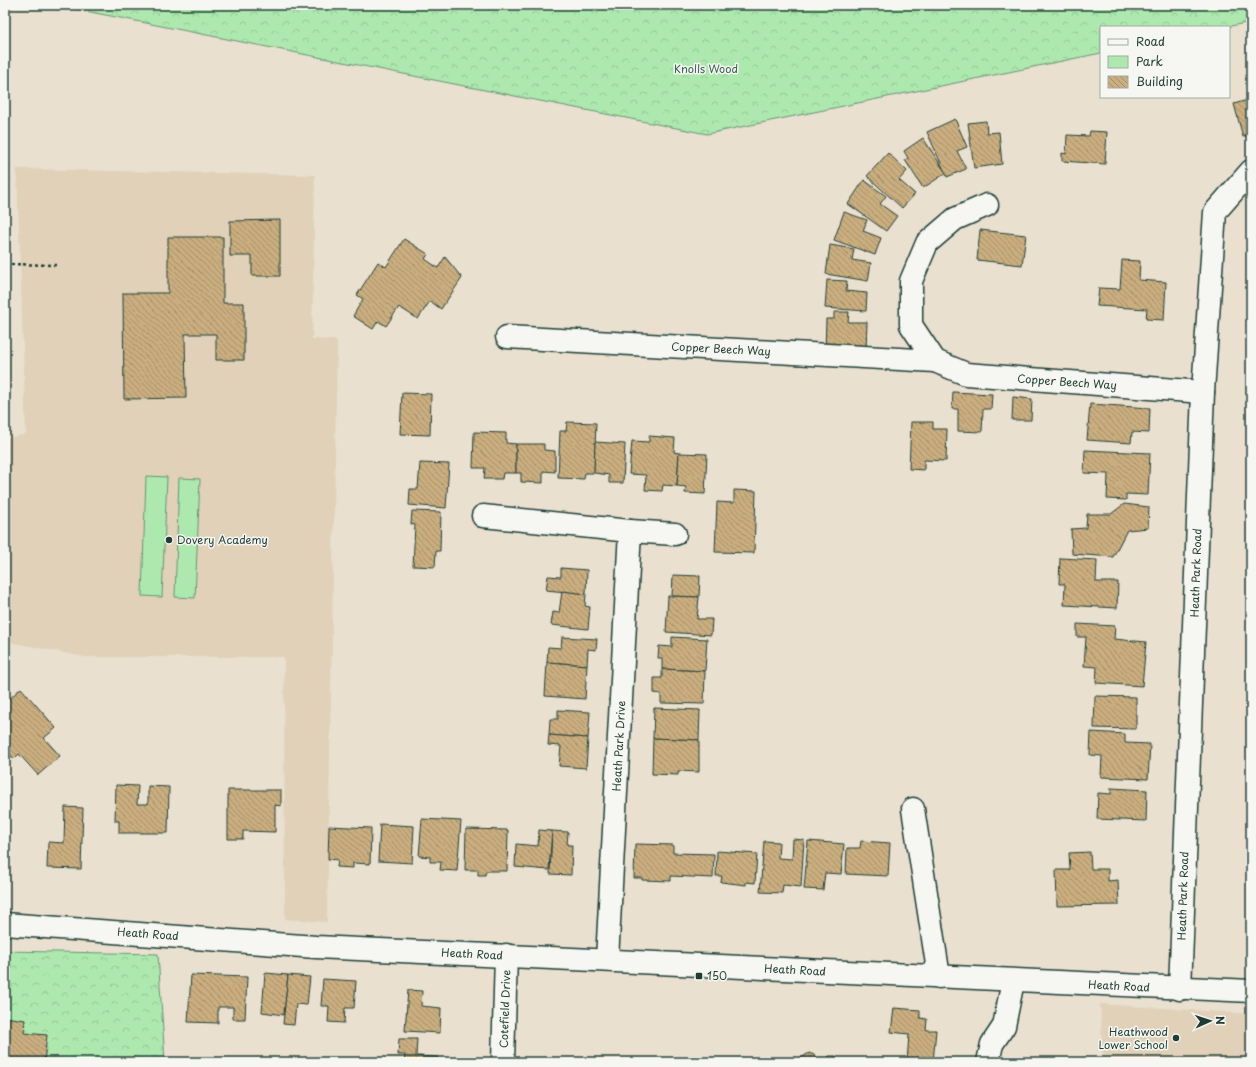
<svg xmlns="http://www.w3.org/2000/svg" width="1256" height="1067" font-family="'Playpen Sans',sans-serif">
  <defs>
    <pattern id="forest-crowns" width="20" height="18" patternUnits="userSpaceOnUse"><rect width="20" height="18" fill="#ade9af"/><path d="M2 6a3 3 0 1 1 6 0M12 15a3 3 0 1 1 6 0" fill="none" stroke="#94c997"/></pattern>
    <pattern id="building-back-hatch" width="6" height="6" patternUnits="userSpaceOnUse"><rect width="6" height="6" fill="#caae7f"/><path d="M-1 5l2 2M0 0l6 6M5-1l2 2" fill="none" stroke="#a38f69"/></pattern>
  </defs>
  <rect width="100%" height="100%" fill="#e9e0d0"/>
  <filter id="ink" filterUnits="userSpaceOnUse"><feTurbulence type="fractalNoise" baseFrequency=".025" numOctaves="2"/><feDisplacementMap in="SourceGraphic" scale="8" xChannelSelector="R" yChannelSelector="G"/><feConvolveMatrix kernelMatrix="1 2 1 2 8 2 1 2 1" color-interpolation-filters="sRGB"/></filter>
  <g filter="url(#ink)">
    <g fill="#e0d1b8">
      <path d="M17 169 315 175 312 339 337 340 327 922 285 919 284 657H85L5 641V439L26 434Z"/>
      <path d="M1100 1004 1251 1014V1062H1103Z"/>
    </g>
    <g fill="#ade9af" stroke="#669372">
      <path d="M146 476 167 477 162 597 142 596Z"/>
      <path d="M179 478 200 479 195 598 175 597Z"/>
    </g>
    <g fill="url(#forest-crowns)" stroke="#669372">
      <path d="M55 5H1251V22L1226 27H1101V53L707 134Z"/>
      <path d="M5 951 158 954 165 1062H5Z"/>
    </g>
    <g fill="url(#building-back-hatch)" stroke="#1f3d34">
      <path d="M1251 99V135L1243 137 1234 104Z"/>
      <path d="M955 119 967 147 957 151 966 169 947 177 927 132Z"/>
      <path d="M986 121 987 133 999 132 1002 164 974 168 968 123Z"/>
      <path d="M1090 131 1107 132 1105 164 1062 161V153L1066 154 1067 135 1089 136Z"/>
      <path d="M923 138 946 173 923 188 905 160 908 158 904 151Z"/>
      <path d="M888 153 907 171 899 180 915 194 902 208 867 176Z"/>
      <path d="M864 180 886 196 880 204 897 216 886 231 848 204Z"/>
      <path d="M844 212 867 220 863 231 881 238 875 255 834 240Z"/>
      <path d="M280 220V276H252V256H230V221Z"/>
      <path d="M980 230 1026 235 1022 265 977 260Z"/>
      <path d="M168 237H223V303H244V360H216V334H185L186 398 124 399 123 293H168Z"/>
      <path d="M404 239 428 254 425 259 438 268 445 257 462 278 441 309 430 301 418 319 399 307 386 326 378 321 373 329 353 316 363 299 357 295 378 262 386 267Z"/>
      <path d="M830 245 854 249 852 260 871 263 868 281 826 274Z"/>
      <path d="M1122 260 1140 261 1139 280 1166 282 1164 320 1146 319 1147 309 1097 306 1099 288 1120 289Z"/>
      <path d="M827 280 847 281 846 291 867 293 866 311 825 308Z"/>
      <path d="M834 312H849L848 322H867L866 352 825 351 826 319H834Z"/>
      <path d="M953 392 992 394 991 409H983L982 432 958 431V409H952Z"/>
      <path d="M402 393 431 394 430 435 400 434Z"/>
      <path d="M1013 397 1032 399 1031 420H1012Z"/>
      <path d="M1090 404 1150 408 1149 433 1132 432 1131 443 1087 440Z"/>
      <path d="M567 422 596 423 594 473H585L584 479 558 478 560 431H566Z"/>
      <path d="M911 422H933V429H947L946 461 924 460V470L909 469Z"/>
      <path d="M474 432 506 433V443L516 444V473H503L502 479H484L485 468H473Z"/>
      <path d="M649 436 675 438 674 452 679 453 677 486 663 485 662 491 645 490 646 475 629 474 632 441 649 442Z"/>
      <path d="M595 442 625 444 623 483H609V475L594 473Z"/>
      <path d="M516 444H544V450L555 451V472L543 471V483L521 482V473H516Z"/>
      <path d="M1085 450 1150 453 1148 495 1126 494V500L1107 499 1108 474 1084 473Z"/>
      <path d="M679 453 707 454 705 494 685 493 686 487 677 486Z"/>
      <path d="M420 463 449 464 446 508 409 505 410 489H418Z"/>
      <path d="M734 490 756 491 754 553 715 552 717 502 734 503Z"/>
      <path d="M1124 504 1149 507 1148 528 1127 530 1113 557 1072 554 1071 529 1086 528 1087 514H1111Z"/>
      <path d="M412 511 441 512 440 551H436L435 567 413 566 415 525 411 524Z"/>
      <path d="M1060 558 1097 560 1096 582H1118L1117 608 1064 605 1065 584H1059Z"/>
      <path d="M561 568 587 570 586 594 546 590 548 576 561 577Z"/>
      <path d="M673 575 700 576 699 597 672 596Z"/>
      <path d="M562 591 586 594 585 606 590 607 588 629 551 625 553 612 559 613Z"/>
      <path d="M668 596 699 597 697 619H712L711 635 666 632Z"/>
      <path d="M1077 624 1115 626 1114 639 1146 642 1142 686 1096 683 1097 667 1084 666 1086 637H1077Z"/>
      <path d="M562 637 597 639 596 650 588 649 587 665 547 662 548 647 561 648Z"/>
      <path d="M672 637 707 639 705 671 662 669V658H658L659 646 672 647Z"/>
      <path d="M547 662 587 665 585 699 545 696Z"/>
      <path d="M662 669 705 671 704 704 661 703V694L654 693V678H662Z"/>
      <path d="M21 688 56 728 44 738 60 756 38 775 19 754 14 759 5 749V703Z"/>
      <path d="M1095 696 1136 697V729L1094 728Z"/>
      <path d="M654 708 700 710 699 740 653 738Z"/>
      <path d="M558 710 590 712 588 738 549 735 550 719H558Z"/>
      <rect x="1250" y="730" width="1" height="22"/>
      <path d="M1091 732 1125 734V743L1150 744 1148 779 1101 777 1102 756 1090 755Z"/>
      <path d="M549 735 588 738 586 768 559 766 561 746 548 745Z"/>
      <path d="M653 738 699 740V772L678 771V775L652 774Z"/>
      <path d="M116 785 138 786 137 804H148V786L169 787 168 833H119V821H115Z"/>
      <path d="M1111 788 1147 790 1146 821 1097 819 1098 793 1111 794Z"/>
      <path d="M228 790H281V806L275 805V832L243 831V839H228Z"/>
      <path d="M65 807 83 808 81 869 47 868 48 842 64 843Z"/>
      <path d="M422 819 461 821 457 871 440 870 441 862H430V857L419 856Z"/>
      <path d="M380 824 414 826 412 863 378 861Z"/>
      <path d="M329 826 371 828 370 864 353 863V868L337 867 338 860 328 859Z"/>
      <path d="M466 829 508 830 507 871H486L485 875H478V870H465Z"/>
      <path d="M539 830 552 831 549 870 515 867 516 844 538 846Z"/>
      <path d="M552 831 568 832 567 845H572L571 875 550 874Z"/>
      <path d="M793 839 804 840 801 887 783 885 782 893 760 892 764 841 779 842 778 858 792 859Z"/>
      <path d="M808 841 844 844 841 874 825 873 823 890 804 889Z"/>
      <path d="M861 841 890 843 888 876 846 874 847 848H860Z"/>
      <path d="M635 844 673 845V853L714 854 713 878 671 876V881L642 880V878H634Z"/>
      <path d="M717 851 757 854 755 883 746 882V885L721 882 722 876H716Z"/>
      <path d="M1090 852 1091 869H1108V881L1118 880 1119 905 1057 906 1056 870H1070L1069 853Z"/>
      <path d="M265 973 288 975 284 1015 262 1012Z"/>
      <path d="M191 975 247 977 245 1019H233V1007H218V1023L188 1022Z"/>
      <path d="M288 975 310 977 307 1005 296 1004 294 1025 283 1024Z"/>
      <path d="M323 979 356 981 354 1008H345L344 1023 328 1022 329 1006H321Z"/>
      <path d="M408 990 422 991 421 1006 441 1008 440 1033 405 1031Z"/>
      <path d="M894 1008 920 1010V1018L927 1019 926 1030H936L933 1062H907L909 1034 891 1032Z"/>
      <path d="M5 1017 25 1020 24 1033 47 1035 44 1062 5 1060Z"/>
      <path d="M399 1039H417L416 1056 438 1057V1062H404L405 1055H398Z"/>
      <path d="M809 1053 814 1055 818 1060 824 1061 829 1056H836L837 1061 844 1062H780V1059L799 1061 801 1058Z"/>
    </g>
    <g fill="none" stroke-linecap="round" stroke-linejoin="round">
      <g stroke="#1f3d34" stroke-width="25">
        <g id="minor">
          <path d="M987 205 955 219 927 243 911 281V325L935 361 966 374 1203 392"/>
          <path d="M507 337 935 361"/>
          <path d="M483 516 630 531 607 960"/>
          <path d="M630 531 675 534"/>
          <path d="M913 809 939 977"/>
          <path d="M1180 989 1203 392 1215 212 1251 171"/>
          <path d="M503 1062 506 955"/>
          <path d="M988 1062 992 1044 1004 1026 1013 981"/>
        </g>
      </g>
      <g stroke="#1f3d34" stroke-width="25">
        <path id="tertiary" d="M5 924 316 947 1251 991"/>
      </g>
      <path stroke="#1f3d34" stroke-width="2.5" stroke-dasharray="3 3" stroke-linecap="butt" d="M5 264 56 265"/>
      <use href="#minor" stroke="#f6f6f2" stroke-width="22"/>
      <use href="#tertiary" stroke="#f6f6f2" stroke-width="22"/>
    </g>
  </g>
  <g fill="#1f3d34" stroke="#f6f6f2" stroke-width="1.5">
    <circle cx="169" cy="540" r="4"/>
    <rect x="695" y="972" width="8" height="8" rx="2"/>
    <circle cx="1176" cy="1038" r="4"/>
  </g>
  <g text-anchor="middle" stroke-width="3" stroke-linejoin="round" paint-order="stroke">
    <g font-size="11" fill="#3b5f4d" stroke="#f6f6f2">
      <text x="706" y="73">Knolls Wood</text>
    </g>
    <g font-size="11" fill="#1f3d34" stroke="#f6f6f2">
      <text transform="translate(721 349) rotate(3)" y="4">Copper Beech Way</text>
      <text transform="translate(1067 382) rotate(4)" y="4">Copper Beech Way</text>
      <text transform="translate(1196 573) rotate(-88)" y="4">Heath Park Road</text>
      <text transform="translate(619 746) rotate(-87)" y="4">Heath Park Drive</text>
      <text transform="translate(1183 896) rotate(-88)" y="4">Heath Park Road</text>
      <text transform="translate(148 934) rotate(4)" y="4">Heath Road</text>
      <text transform="translate(472 954) rotate(3)" y="4">Heath Road</text>
      <text transform="translate(795 970) rotate(3)" y="4">Heath Road</text>
      <text transform="translate(1119 986) rotate(3)" y="4">Heath Road</text>
      <text transform="translate(505 1009) rotate(-88)" y="4">Cotefield Drive</text>
    </g>
    <g font-size="11" fill="#1f3d34" stroke="#f6f6f2" text-anchor="start">
      <text x="177" y="544">Dovery Academy</text>
      <text x="707" y="980">150</text>
      <text x="1168" y="1036" text-anchor="end">Heathwood<tspan x="1168" dy="13">Lower School</tspan></text>
    </g>
  </g>
  <rect width="1256" height="1067" fill="none" stroke="#f6f6f2" stroke-width="20"/>
  <rect x="10" y="10" width="1236" height="1047" fill="none" stroke="#1f3d34" stroke-width="1.5" filter="url(#ink)"/>
  <rect x="1100" y="26" width="130" height="72" fill="#f6f6f2" stroke="#a0aca6"/>
  <rect x="1108" y="39" width="20" height="6" fill="#f6f6f2" stroke="#a0aca6"/>
  <text x="1136" y="46" font-size="12" fill="#1f3d34">Road</text>
  <rect x="1108" y="56" width="20" height="12" fill="#ade9af" stroke="#a0aca6"/>
  <text x="1136" y="66" font-size="12" fill="#1f3d34">Park</text>
  <rect x="1108" y="76" width="20" height="12" fill="url(#building-back-hatch)" stroke="#a0aca6"/>
  <text x="1136" y="86" font-size="12" fill="#1f3d34">Building</text>
  <g transform="translate(1210 1021) rotate(87)" stroke="#f6f6f2" stroke-width="3" paint-order="stroke">
  <path d="M0-3L7 15L0 10L-7 15Z" fill="#1f3d34"/>
  <text y="-6" font-size="11" font-weight="bold" text-anchor="middle" fill="#1f3d34">N</text>
  </g>
</svg>
